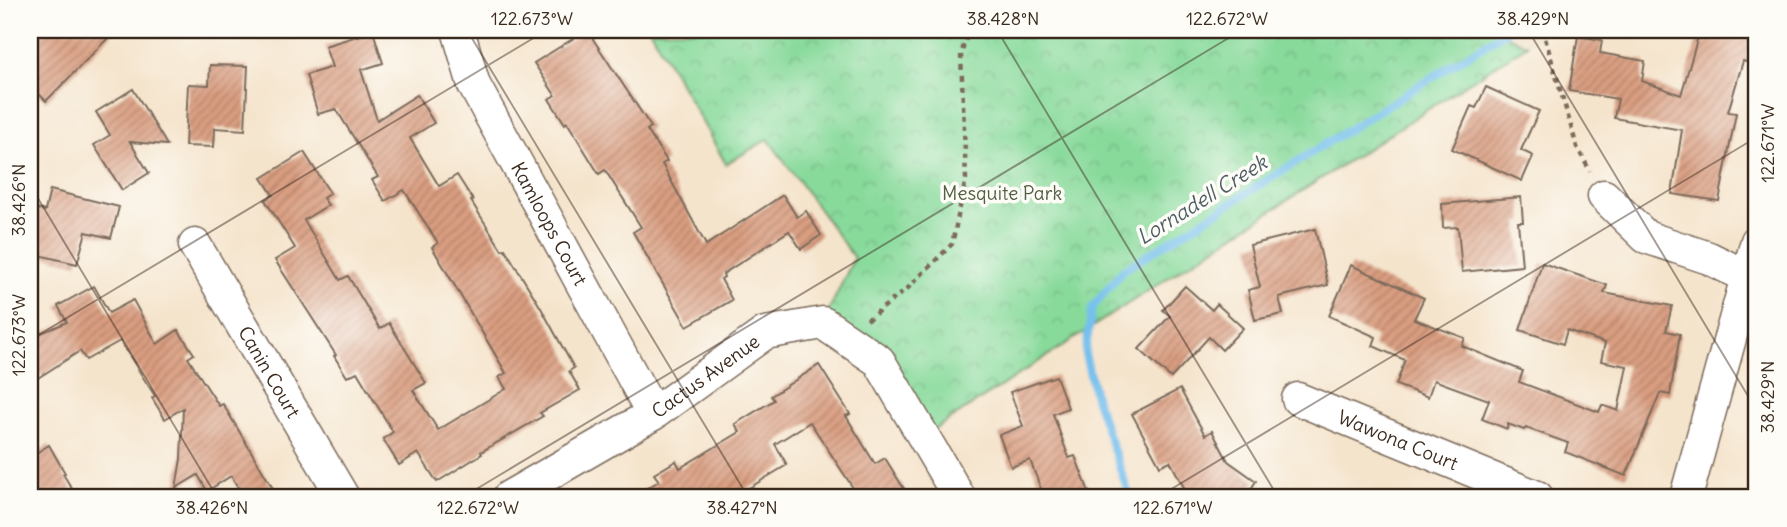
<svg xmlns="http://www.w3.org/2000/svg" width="1787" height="527" font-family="Delius,sans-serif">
  <defs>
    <pattern id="park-crowns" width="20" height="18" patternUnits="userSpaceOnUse" patternTransform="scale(1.75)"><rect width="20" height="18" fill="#88da9b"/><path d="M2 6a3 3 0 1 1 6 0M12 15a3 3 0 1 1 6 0" fill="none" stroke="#76bb85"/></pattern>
    <pattern id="building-hatch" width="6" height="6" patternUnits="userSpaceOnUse" patternTransform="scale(1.75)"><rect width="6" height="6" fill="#da9e81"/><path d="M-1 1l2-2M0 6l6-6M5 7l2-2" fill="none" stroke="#b28169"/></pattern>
  </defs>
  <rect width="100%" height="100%" fill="#fdfcf7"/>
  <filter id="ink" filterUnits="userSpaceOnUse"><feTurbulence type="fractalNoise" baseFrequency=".0143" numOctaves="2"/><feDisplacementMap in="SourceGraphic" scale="14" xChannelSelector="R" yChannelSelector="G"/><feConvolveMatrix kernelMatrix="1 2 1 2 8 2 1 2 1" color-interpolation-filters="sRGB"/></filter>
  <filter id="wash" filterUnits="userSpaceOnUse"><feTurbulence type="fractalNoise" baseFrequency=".00686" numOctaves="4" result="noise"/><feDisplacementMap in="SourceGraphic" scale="28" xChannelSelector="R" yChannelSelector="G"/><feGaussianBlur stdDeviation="1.57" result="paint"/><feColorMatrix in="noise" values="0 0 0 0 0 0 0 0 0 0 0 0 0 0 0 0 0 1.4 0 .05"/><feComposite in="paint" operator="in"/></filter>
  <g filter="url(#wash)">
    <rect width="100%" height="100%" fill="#f5e4cc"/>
    <path fill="#ebd8ba" d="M1494 30H1548L1527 45Z"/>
    <path fill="url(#park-crowns)" stroke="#62825c" stroke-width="2" d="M650 30H1494L1527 45 924 436 879 361 823 323 854 258 768 139 726 164Z"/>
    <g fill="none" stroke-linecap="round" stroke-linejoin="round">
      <path stroke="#74bfed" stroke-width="8" d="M1130 497 1096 400 1085 354 1092 308 1122 271 1508 30"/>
    </g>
    <g id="blocks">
      <g fill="url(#building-hatch)">
        <path d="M38 30H116L46 101 30 85V38Z"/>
        <path d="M587 30 651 127 647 130 667 161 662 164 706 245 783 195 797 217 806 211 821 235 801 249 789 231 723 274 724 277 721 279 732 300 687 326 633 232 641 227 605 170 599 174 567 122 565 124 549 99 555 95 534 63Z"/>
        <path d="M1700 30H1757V65L1743 61 1728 112 1736 113 1719 201 1672 194 1682 130 1614 118 1618 99 1569 91 1578 36 1602 40 1600 53 1645 61 1642 81 1681 95Z"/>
        <path d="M373 31 383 63 361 70 377 120 417 95 434 123 410 138 439 186 457 175 473 200 471 201 502 250 505 249 541 308 574 368 569 371 580 390 540 413 543 416 481 452 482 454 437 482 418 453 399 465 383 439 393 432 357 372 347 377 334 356 336 355 275 260 295 248 265 200 273 195 262 178 304 152 330 193 323 198 328 205 304 220 340 280 348 276 380 329 389 323 426 383 413 390 438 430 506 389 499 377 506 373 432 247 438 243 404 190 385 201 372 180 378 177 336 109 318 114 306 75 332 67 325 46Z"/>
        <path d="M210 65 248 66 245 130 215 128 214 147 185 146 188 84 209 85Z"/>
        <path d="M1486 87 1539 111 1521 150 1533 156 1522 181 1452 149 1471 106 1476 108Z"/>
        <path d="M133 89 167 145 130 142 149 173 122 190 94 145 110 135 96 112Z"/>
        <path d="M50 190 119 207 111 238 86 232 77 264 30 253V239L37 209 45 211Z"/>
        <path d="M1521 197 1523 222H1518L1522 266 1462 272 1458 227 1443 228 1442 204Z"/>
        <path d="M1315 229 1328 285 1279 297 1283 314 1255 320 1248 290 1260 287 1250 245Z"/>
        <path d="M1542 263 1607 285 1604 293 1672 306 1666 331 1680 334 1670 395 1660 393 1626 476 1565 452 1568 443 1526 428 1524 430 1508 424 1507 429 1482 419 1489 400 1434 380 1428 397 1396 385 1405 360 1373 346 1376 337 1329 316 1351 265 1424 298 1414 319 1465 338 1462 346 1523 371 1519 382 1599 412 1602 405 1618 411 1627 366 1601 361 1605 343 1567 330 1563 344 1520 330Z"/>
        <path d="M94 286 109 313 133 300 157 344 178 330 194 354 188 358 219 406 223 404 278 497H244L231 476 207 491 198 475 176 488 181 459 183 408 165 419 152 398 155 396 120 341 86 360 80 351 30 383V338L67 322 58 306Z"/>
        <path d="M1185 286 1212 310 1217 304 1243 328 1222 350 1209 337 1171 378 1139 349 1170 316 1163 310Z"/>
        <path d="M819 365 850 414 846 416 875 464 885 458 909 497H859L810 422 775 444 787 465 734 497H632L659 481 654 474 676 461 680 468 740 432 735 424 774 400 771 396Z"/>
        <path d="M1056 376 1068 408 1053 414 1069 458 1075 456 1091 497H1044L1030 460 1011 467 999 435 1023 426 1010 392Z"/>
        <path d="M1180 389 1205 435 1212 431 1228 461 1256 481 1246 497H1189L1170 461 1160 466 1132 414Z"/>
        <path d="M49 445 65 473 63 474 77 497H30V457Z"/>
      </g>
    </g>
  </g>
  <g filter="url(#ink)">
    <use href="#blocks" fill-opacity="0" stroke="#7c6b5b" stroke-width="2"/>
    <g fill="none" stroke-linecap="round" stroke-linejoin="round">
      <g stroke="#7c6b5b" stroke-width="35">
        <g id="minor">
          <path id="s1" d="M458 30 474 85 653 414"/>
          <path d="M1604 196 1646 237 1709 258 1757 282"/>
          <path id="s2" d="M195 245 343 497"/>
          <path id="s3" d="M1298 399 1537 497"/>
          <path id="s4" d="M509 497 653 414 765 333 823 323 879 361 959 497"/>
          <path d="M1686 497 1757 241"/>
        </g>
      </g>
      <g stroke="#7c6b5b" stroke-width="4.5" stroke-dasharray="5 5" stroke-linecap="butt">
        <path d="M1540 30 1545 38 1577 147 1590 171"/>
        <path d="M867 320 907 289 952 244 966 179 961 54 969 30"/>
      </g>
      <use href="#minor" stroke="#fff" stroke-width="32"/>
    </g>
  </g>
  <path fill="none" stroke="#3b2a1e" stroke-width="2" stroke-opacity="0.45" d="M467 30 748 497M997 30 1278 497M1528 30 1757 411M30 185 217 497M30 340 547 30M463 497 1242 30M1158 497 1757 137"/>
  <g text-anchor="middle" stroke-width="7" stroke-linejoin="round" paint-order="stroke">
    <g font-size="19" fill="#525f44" stroke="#fdfcf7">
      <text x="1002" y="200">Mesquite Park</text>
    </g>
    <g font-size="19" fill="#3b2a1e" stroke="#fdfcf7">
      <text dy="7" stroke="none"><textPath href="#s1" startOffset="215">Kamloops Court</textPath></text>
      <text dy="7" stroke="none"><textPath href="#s2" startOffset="147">Canin Court</textPath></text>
      <text dy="7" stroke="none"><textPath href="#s4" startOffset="231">Cactus Avenue</textPath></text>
      <text dy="7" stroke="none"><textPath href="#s3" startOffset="108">Wawona Court</textPath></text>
    </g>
    <g font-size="21" font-style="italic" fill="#4f5e66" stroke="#fdfcf7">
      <text transform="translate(1202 200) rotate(-32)" y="7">Lornadell Creek</text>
    </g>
  </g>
  <rect width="1787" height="527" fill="none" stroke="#fdfcf7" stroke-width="77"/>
  <rect x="38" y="38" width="1710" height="451" fill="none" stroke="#3b2a1e" stroke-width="2.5"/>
  <g font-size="18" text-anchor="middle" fill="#3b2a1e">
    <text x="532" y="25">122.673°W</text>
    <text x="1003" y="25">38.428°N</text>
    <text x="1227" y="25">122.672°W</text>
    <text x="1533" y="25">38.429°N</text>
    <text transform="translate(1768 143) rotate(-90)" y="6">122.671°W</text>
    <text transform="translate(19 200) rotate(-90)" y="6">38.426°N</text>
    <text transform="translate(19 335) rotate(-90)" y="6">122.673°W</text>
    <text transform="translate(1768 397) rotate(-90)" y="6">38.429°N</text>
    <text x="212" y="514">38.426°N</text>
    <text x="478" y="514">122.672°W</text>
    <text x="742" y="514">38.427°N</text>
    <text x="1173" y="514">122.671°W</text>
  </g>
</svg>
